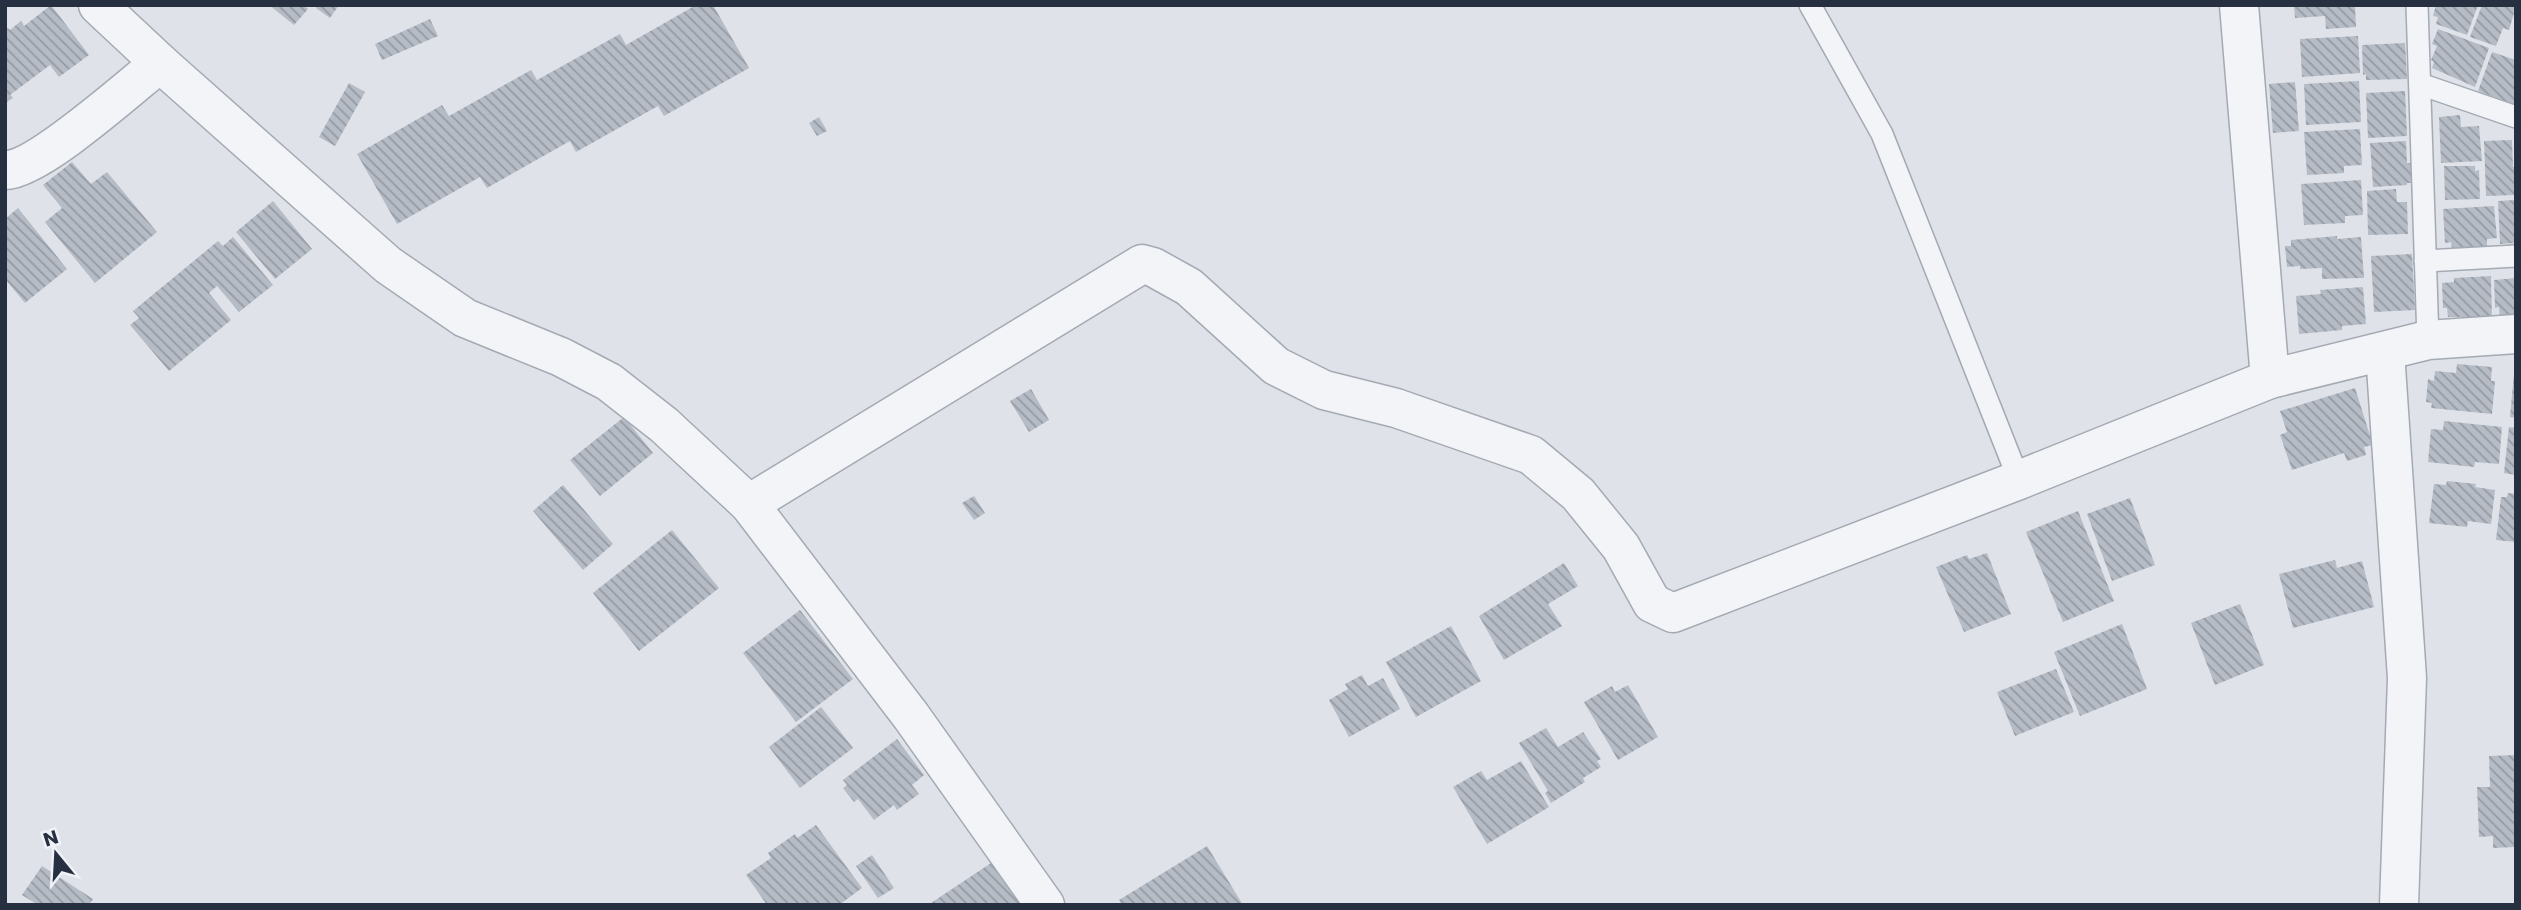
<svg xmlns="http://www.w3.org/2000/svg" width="2521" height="910" font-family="Poppins,sans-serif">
  <defs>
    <pattern id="building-back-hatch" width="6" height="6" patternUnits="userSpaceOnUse" patternTransform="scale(1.75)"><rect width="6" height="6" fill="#b6bcc6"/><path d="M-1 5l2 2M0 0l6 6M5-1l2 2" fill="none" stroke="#9499a2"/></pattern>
  </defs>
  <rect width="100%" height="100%" fill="#dfe3e9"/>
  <g fill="url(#building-back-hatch)">
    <path d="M51 5 89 55 59 77 50 65 10 95 13 98 5 103V30L8 28 10 30 21 21 24 26Z"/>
    <path d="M269 5H304L308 9 294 25Z"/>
    <path d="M318 5H339L330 18 316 8Z"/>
    <path d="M696 5H713L749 68 664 116 658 106 576 152 570 141 487 188 480 177 397 224 357 154 442 105 449 116 531 70 537 80 620 34 626 45Z"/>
    <path d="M2294 5H2355L2356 27 2326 29 2325 16 2295 18Z"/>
    <path d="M2436 5H2478L2467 35 2436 24 2438 17 2433 16Z"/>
    <path d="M2482 5 2516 6 2509 30 2503 28 2496 46 2470 37Z"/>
    <path d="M430 19 438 36 382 60 375 44Z"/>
    <path d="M2438 29 2489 48 2475 87 2432 68 2434 62 2431 60 2437 46 2432 44Z"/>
    <path d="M2358 36 2360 73 2302 77 2300 39Z"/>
    <path d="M2405 43 2407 79 2366 80V74L2363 75 2362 45Z"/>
    <path d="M2492 52 2516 60V105L2478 91Z"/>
    <path d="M2359 81 2361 122 2306 125 2304 84Z"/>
    <path d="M2295 82 2299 131 2273 133 2269 84Z"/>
    <path d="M349 83 365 92 335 146 319 137Z"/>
    <path d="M2405 91 2407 136 2368 138 2366 93Z"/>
    <path d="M2460 115 2461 127 2479 126 2482 161 2441 163 2439 117Z"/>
    <path d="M819 117 827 131 817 136 809 123Z"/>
    <path d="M2360 129 2362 165 2344 166V173L2307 175 2304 132Z"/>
    <path d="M2512 140 2513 167H2516V195L2486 196 2484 141Z"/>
    <path d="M2406 141 2407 163H2411L2412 183H2407V185L2373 187 2370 143Z"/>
    <path d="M72 162 91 184 107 172 157 232 95 283 45 222 62 208 43 185Z"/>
    <path d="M2444 166H2475V171L2479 170 2480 199 2445 200Z"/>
    <path d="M2361 180 2363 215 2345 216V223L2304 225 2301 184Z"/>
    <path d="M2396 189 2397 202H2407L2408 234 2368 235 2367 191Z"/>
    <path d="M2516 200V243L2500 244 2498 201Z"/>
    <path d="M273 201 312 249 275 279 236 232Z"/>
    <path d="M2494 206 2497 238 2487 239V246L2452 249 2451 242 2445 243 2443 209Z"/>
    <path d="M18 208 67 269 25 303 5 279V219Z"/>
    <path d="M2337 236V239L2361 237 2364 278 2322 279V268L2300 269V266L2287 267 2285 246H2291V240Z"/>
    <path d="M233 237 273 285 239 312 217 286 209 293 231 320 169 371 130 325 139 318 133 311 218 241 223 246Z"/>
    <path d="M2412 254 2415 310 2374 312 2371 256Z"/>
    <path d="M2491 276 2492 319 2465 321 2464 317H2448L2447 308H2443L2442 283 2454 282V278Z"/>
    <path d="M2516 278V320L2500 321 2499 307 2495 308 2494 280Z"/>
    <path d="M2363 287 2366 324 2342 326V330L2299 334 2296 296 2321 294 2320 290Z"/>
    <path d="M2457 364 2492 367 2491 381H2495L2492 414 2431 408 2432 403 2426 402 2428 379 2434 381 2435 371 2456 373Z"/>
    <path d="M2514 373H2516V418L2510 417Z"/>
    <path d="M2355 388 2373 445 2364 447 2366 455 2347 461 2344 453 2292 470 2280 435 2287 432 2280 411Z"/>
    <path d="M1031 389 1049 420 1029 432 1010 401Z"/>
    <path d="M624 417 653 453 600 496 570 460Z"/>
    <path d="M2444 421 2502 427 2499 464 2475 462 2474 467 2428 462 2431 429 2443 430Z"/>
    <path d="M2509 427 2516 428V475L2504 473Z"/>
    <path d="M2447 481 2476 484 2475 487 2495 490 2491 524 2468 521 2467 527 2429 523 2434 484 2446 485Z"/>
    <path d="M563 485 613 544 583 570 533 511Z"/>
    <path d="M2508 493 2516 494V542L2496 540 2501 497H2507Z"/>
    <path d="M974 496 985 513 974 520 962 503Z"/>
    <path d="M2130 498 2155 565 2112 581 2087 514Z"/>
    <path d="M2078 511 2114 601 2063 622 2026 532Z"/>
    <path d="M672 530 719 588 639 651 593 593Z"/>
    <path d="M1987 553 2011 614 1964 632 1936 567 1967 555 1969 559Z"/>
    <path d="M2335 560 2337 568 2362 561 2374 607 2293 628 2279 574Z"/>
    <path d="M1564 563 1578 586 1548 604 1562 626 1504 660 1479 616Z"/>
    <path d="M2240 604 2264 665 2215 685 2191 623Z"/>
    <path d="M800 610 853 679 796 722 743 653Z"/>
    <path d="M2122 624 2147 689 2080 716 2054 652Z"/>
    <path d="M1451 626 1481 681 1416 717 1386 662Z"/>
    <path d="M2056 669 2074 712 2015 736 1997 692Z"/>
    <path d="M1362 675 1368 686 1383 678 1400 709 1349 737 1329 700 1348 689 1345 684Z"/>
    <path d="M1628 685 1658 737 1618 760 1584 702 1612 686 1615 692Z"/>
    <path d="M821 707 853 748 800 788 769 747Z"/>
    <path d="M1546 728 1558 747 1583 732 1601 759 1597 761 1601 767 1583 778 1585 782 1551 803 1545 793 1548 791 1519 743Z"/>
    <path d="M897 739 924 775 912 785 919 794 897 810 894 805 874 820 858 799 854 802 843 788 847 785 843 780Z"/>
    <path d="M2516 755V847L2493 848V836L2479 837 2477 787H2490L2489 756Z"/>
    <path d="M1521 761 1549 807 1487 844 1453 787 1481 771 1487 780Z"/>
    <path d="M816 825 862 888 839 905H767L746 875 771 858 768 853 795 834 797 838Z"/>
    <path d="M1207 846 1243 905H1122L1119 900Z"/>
    <path d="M872 855 894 888 878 898 856 866Z"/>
    <path d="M994 861 1023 904 928 905Z"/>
    <path d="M42 866 93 899 89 905H38L22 895Z"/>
  </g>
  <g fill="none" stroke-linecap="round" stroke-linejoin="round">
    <g stroke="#a4aab3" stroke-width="24">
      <g id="service">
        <path d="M1810 5 1882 134 2019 480"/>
        <path d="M2417 5 2428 340"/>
        <path d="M2420 84 2516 117"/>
        <path d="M2425 261 2516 256"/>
      </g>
    </g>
    <g stroke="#a4aab3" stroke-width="41">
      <g id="minor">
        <path d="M98 5 160 63 388 265 465 318 561 357 609 382 664 425 749 504 911 716 1045 905"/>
        <path d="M2239 5 2270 379"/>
        <path d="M5 170C37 171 131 86 160 63"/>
        <path d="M2385 352 2407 678 2399 905"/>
        <path d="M749 504 1142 264 1153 267 1189 287 1276 366 1324 390 1396 408 1531 455 1578 494 1621 547 1652 603 1673 613 2019 480 2270 379 2428 340 2516 334"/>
      </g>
    </g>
    <use href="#service" stroke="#f2f4f7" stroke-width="21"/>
    <use href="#minor" stroke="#f2f4f7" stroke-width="38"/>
  </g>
  <rect width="2521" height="910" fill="none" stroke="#273041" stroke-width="14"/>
  <g transform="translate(56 854) rotate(342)" stroke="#eff2f7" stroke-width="5" paint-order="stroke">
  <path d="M0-5L12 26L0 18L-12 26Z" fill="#273041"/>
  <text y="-10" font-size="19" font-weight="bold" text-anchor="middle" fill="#273041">N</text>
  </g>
</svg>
